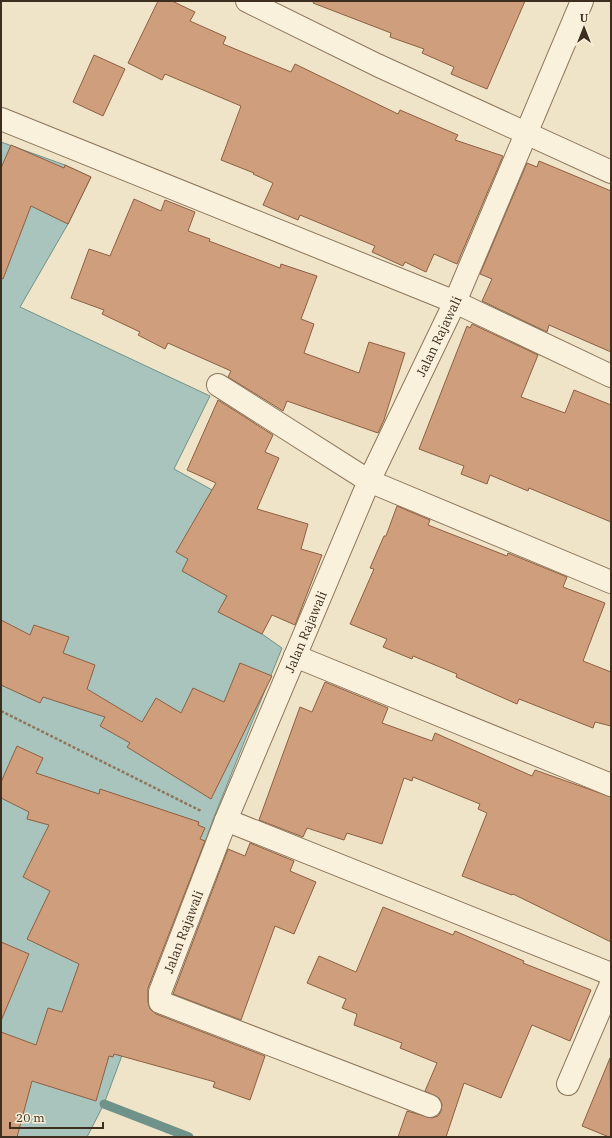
<svg xmlns="http://www.w3.org/2000/svg" width="612" height="1138" font-family="'IBM Plex Serif',serif">
  <rect width="100%" height="100%" fill="#f0e4c8"/>
  <path fill="#a9c4bc" stroke="#6f938a" d="M1 142 65 165 91 177 68 224 20 307 210 396 174 469 265 519 219 612 262 634 282 648 214 817 192 878 178 904 104 1104 87 1137H1Z"/>
  <g fill="none" stroke-linecap="round" stroke-linejoin="round">
    <path stroke="#6f938a" stroke-width="9" d="M104 1104 189 1137"/>
  </g>
  <g fill="#cf9f7d" stroke="#8d5f41">
    <path d="M158 1H172L195 12 190 21 226 37 223 44 291 72 295 64 398 114 400 110 458 135 455 140 503 156 457 264 434 254 426 272 405 262 403 266 372 252 375 246 300 215 298 220 263 205 273 183 253 174 254 173 221 160 241 106 165 74 162 80 128 63Z"/>
    <path d="M314 1H525L487 89 451 74 454 67 422 53 424 49 390 37 391 33 313 3Z"/>
    <path d="M94 55 125 69 103 116 73 102Z"/>
    <path d="M11 145 64 168 65 165 91 177 68 224 31 206 3 279 1 278V168Z"/>
    <path d="M539 161 611 191V352L549 325 547 332 482 301 492 279 480 274 527 163 537 167Z"/>
    <path d="M134 199 161 211 165 200 195 212 188 231 210 239 209 241 280 268 281 264 317 276 301 319 314 324 304 353 359 373 369 342 405 353 384 420 378 433 287 401 283 411 228 377 231 371 168 343 165 349 138 335 140 332 102 314 104 310 71 298 89 249 110 256Z"/>
    <path d="M472 324 538 355 521 397 565 413 574 390 611 405V522L529 488 528 491 490 475 487 484 461 474 464 466 419 449 467 326 470 328Z"/>
    <path d="M218 400 273 435 265 452 279 458 257 509 308 524 301 549 322 555 295 625 272 615 262 634 218 612 227 596 182 571 188 559 176 552 216 483 187 470Z"/>
    <path d="M397 506 430 520 428 525 507 556 508 553 567 577 563 587 605 603 583 661 611 672V726L595 722 593 728 519 699 517 704 456 677 457 674 413 656 412 659 383 647 387 639 350 624 374 569 370 568 384 536H386Z"/>
    <path d="M1 620 30 635 34 625 69 637 63 653 95 665 87 689 142 722 156 698 181 713 193 688 224 702 240 663 272 676 211 799 127 747 130 743 100 726 105 717 43 697 40 703 1 685Z"/>
    <path d="M325 682 388 708 382 723 432 741 435 733 532 776 535 770 611 797V942L513 894 512 895 462 876 487 813 478 809 480 804 413 777 412 781 404 778 382 844 347 833 344 840 307 828 303 837 259 820 300 707 312 712Z"/>
    <path d="M17 746 43 758 36 773 99 794 100 789 199 822 198 825 205 828 200 839 205 841 148 988V1002L150 1009 156 1014 265 1056 250 1100 213 1087 215 1082 114 1054 113 1057 109 1056 96 1101 32 1081 17 1137H1V1032L36 1045 48 1008 62 1012 79 964 27 939 50 891 23 877 49 825 27 819 29 812 1 798V782Z"/>
    <path d="M250 843 294 861 290 871 316 882 294 934 275 926 241 1020 173 994 228 849 245 856Z"/>
    <path d="M383 907 453 935 455 931 524 961 523 963 591 990 570 1041 532 1025 501 1098 464 1083 446 1137H398L407 1111 432 1118 438 1116 441 1111 442 1104 439 1098 425 1091 437 1063 400 1048 402 1043 354 1025 357 1014 342 1008 346 999 307 983 319 956 356 972Z"/>
    <path d="M1 942 29 954 1 1021Z"/>
    <path d="M610 1058 611 1137H609L582 1126Z"/>
  </g>
  <g fill="none" stroke-linecap="round" stroke-linejoin="round">
    <g stroke="#8d765c" stroke-width="24">
      <g id="minor">
        <path d="M247 1 377 65 611 172"/>
        <path d="M1 119 455 302 611 376"/>
        <path d="M218 385 369 481 611 582"/>
        <path d="M295 656 611 785"/>
        <path d="M226 820 611 974"/>
        <path d="M568 1084 611 984"/>
        <path id="s1" d="M430 1106 160 1002V992L226 820 369 481 455 302 582 1"/>
      </g>
    </g>
    <path stroke="#8d765c" stroke-width="2.5" stroke-dasharray="3 2" stroke-linecap="butt" d="M1 711 201 811"/>
    <use href="#minor" stroke="#faf1dc" stroke-width="22"/>
  </g>
  <g text-anchor="middle" stroke-width="3.5" stroke-linejoin="round" paint-order="stroke">
    <g font-size="13" fill="#3d2e20" stroke="#f7eed8">
      <text dy="5" stroke="none"><textPath href="#s1" startOffset="1012">Jalan Rajawali</textPath></text>
      <text dy="5" stroke="none"><textPath href="#s1" startOffset="688">Jalan Rajawali</textPath></text>
      <text dy="5" stroke="none"><textPath href="#s1" startOffset="364">Jalan Rajawali</textPath></text>
    </g>
  </g>
  <rect width="612" height="1138" fill="none" stroke="#3d2e20" stroke-width="4"/>
  <g transform="translate(584 28)" stroke="#f7eed8" stroke-width="3" paint-order="stroke">
  <path d="M0-3L7 15L0 10L-7 15Z" fill="#3d2e20"/>
  <text y="-6" font-size="11" font-weight="bold" text-anchor="middle" fill="#3d2e20">U</text>
  </g>
  <path d="M10 1122v6h93v-6" fill="none" stroke="#3d2e20" stroke-width="2"/>
  <text x="16" y="1122" font-size="12" fill="#3d2e20" stroke="#f7eed8" stroke-width="3" paint-order="stroke">20 m</text>
</svg>
